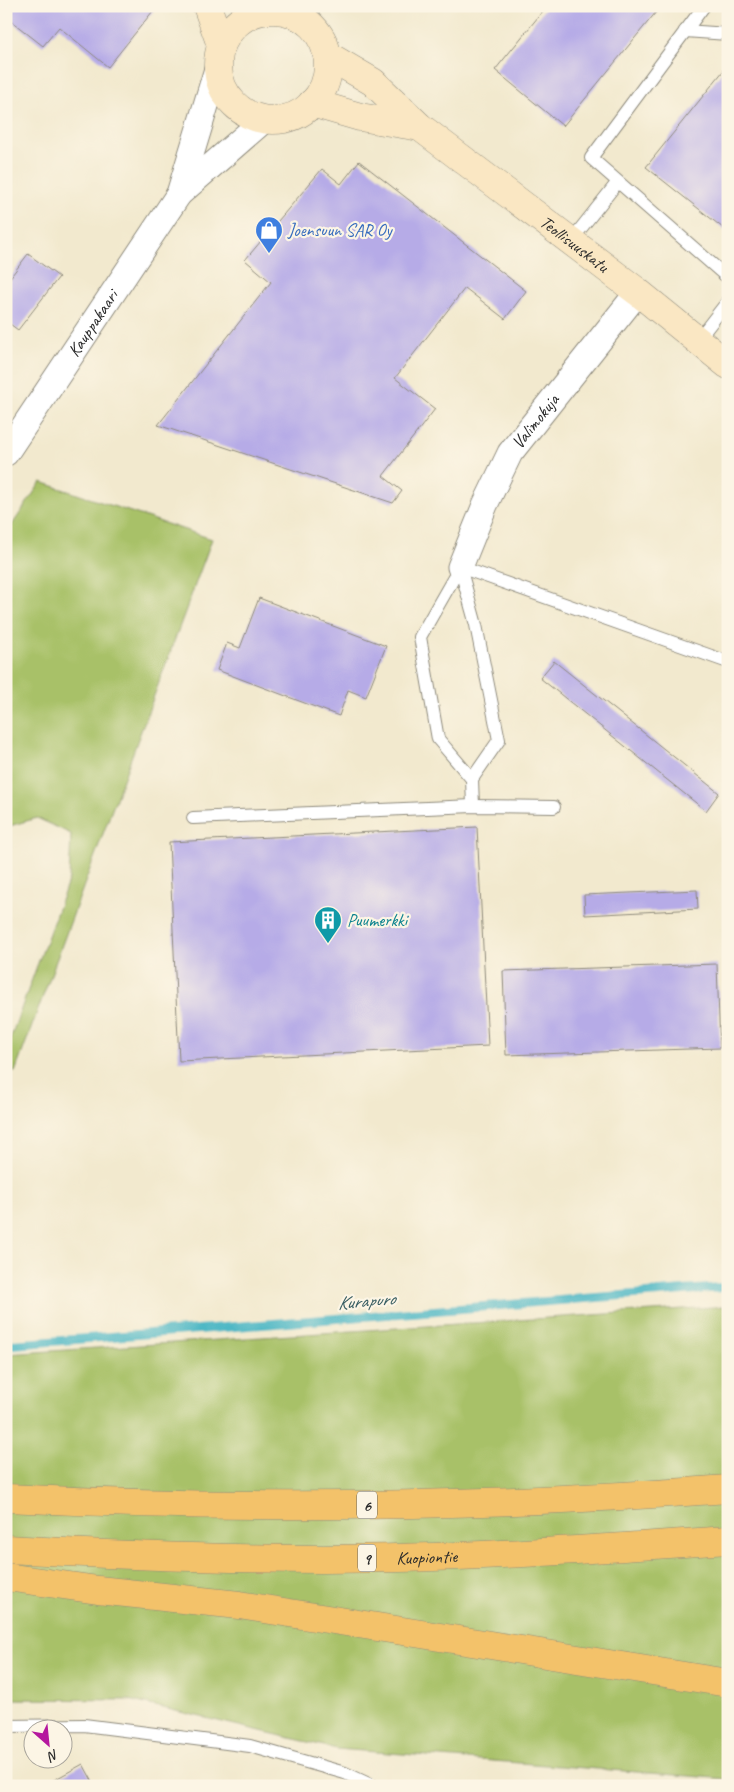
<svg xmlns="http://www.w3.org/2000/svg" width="734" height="1792" font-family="Caveat,sans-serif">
  <rect width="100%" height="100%" fill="#fcf5e5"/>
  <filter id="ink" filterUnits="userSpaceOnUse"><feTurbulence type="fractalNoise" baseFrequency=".02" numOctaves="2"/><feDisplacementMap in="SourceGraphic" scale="10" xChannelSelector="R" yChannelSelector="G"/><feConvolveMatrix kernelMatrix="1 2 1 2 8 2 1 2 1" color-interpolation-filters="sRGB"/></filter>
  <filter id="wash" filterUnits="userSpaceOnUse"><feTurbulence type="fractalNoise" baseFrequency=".0096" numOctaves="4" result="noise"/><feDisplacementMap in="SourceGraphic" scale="20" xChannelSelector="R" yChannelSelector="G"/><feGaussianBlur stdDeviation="1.12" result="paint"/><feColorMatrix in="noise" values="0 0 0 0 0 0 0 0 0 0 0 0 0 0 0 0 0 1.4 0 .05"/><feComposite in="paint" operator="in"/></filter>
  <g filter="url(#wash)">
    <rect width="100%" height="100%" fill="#f2e9ce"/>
    <g fill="#a8c167" stroke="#6a7649">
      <path d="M41 482 212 539 15 1072 6 1068V1050L69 879 71 834 37 818 6 827V534Z"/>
      <path d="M728 1306V1779L337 1749 129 1700 6 1699V1354Z"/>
    </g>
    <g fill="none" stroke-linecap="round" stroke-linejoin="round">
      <path stroke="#49b6c4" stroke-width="9" d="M6 1345 728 1287"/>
    </g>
    <g id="blocks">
      <g fill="#b6abe7">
        <path d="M6 6H157L108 67 59 27 43 46 6 17Z"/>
        <path d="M547 6H661L563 126 495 70Z"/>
        <path d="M728 65V232L646 167Z"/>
        <path d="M359 161 526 291 505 319 465 288 395 378 435 409 383 476 402 491 393 503 158 425 271 282 245 260 322 169 341 184Z"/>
        <path d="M28 254 59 277 18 330 6 321V283Z"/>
        <path d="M259 598 386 646 366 697 348 690 339 716 217 670 227 643 240 648Z"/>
        <path d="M554 661 719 793 706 811 540 678Z"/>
        <path d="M477 827 488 1046 179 1061 169 842Z"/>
        <path d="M697 890 698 909 585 915 584 895Z"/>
        <path d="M717 964 720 1048 506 1055 503 971Z"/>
        <path d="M83 1764 95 1786H43Z"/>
      </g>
    </g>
  </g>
  <g filter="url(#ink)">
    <use href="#blocks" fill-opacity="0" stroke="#8e8a7c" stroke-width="1"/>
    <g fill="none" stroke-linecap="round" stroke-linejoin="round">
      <g stroke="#8e8a7c" stroke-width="14">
        <g id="lane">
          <path d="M704 6 591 158 728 278"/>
          <path d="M685 31 728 34"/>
          <path d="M570 242 617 183"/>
          <path d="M697 341 728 301"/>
          <path d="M460 567 728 662"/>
          <path d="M460 567 420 637 438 739 472 779 473 806"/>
          <path d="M460 567 476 625 499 740 472 779"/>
          <path d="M193 818 473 806 554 807"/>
          <path d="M6 1726 84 1725 250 1746 345 1773 373 1786"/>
        </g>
      </g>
      <g stroke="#8e8a7c" stroke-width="27">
        <g id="street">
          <path d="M179 194 264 120"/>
          <path id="s1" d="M6 453 179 194 217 69"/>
          <path id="s2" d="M460 567 485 505 510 453 638 292"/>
        </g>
      </g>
      <g stroke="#8e8a7c" stroke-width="29">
        <g id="secondary">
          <path d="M207 6 221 45"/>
          <circle cx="273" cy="65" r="55"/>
          <path id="s3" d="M327 55 373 82 420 127 638 292 728 365"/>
          <path d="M312 103 360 117 420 127"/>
        </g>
      </g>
      <g stroke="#8e8a7c" stroke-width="29">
        <g id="highway">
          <path d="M6 1498C247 1510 488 1507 728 1489"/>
          <path id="s4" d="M6 1549C112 1555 218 1559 324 1559 458 1559 593 1549 728 1540"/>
          <path d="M6 1577 98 1590 239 1605 728 1683"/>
        </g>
      </g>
      <use href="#lane" stroke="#fff" stroke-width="12"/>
      <use href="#street" stroke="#fff" stroke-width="25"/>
      <use href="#secondary" stroke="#fae7c3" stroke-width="28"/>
      <use href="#highway" stroke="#f3c26a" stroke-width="28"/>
    </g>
  </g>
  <defs>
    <g id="shop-pin" transform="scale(1.4375)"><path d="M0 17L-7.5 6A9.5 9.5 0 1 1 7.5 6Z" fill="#3f7fe0" stroke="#fcf5e5"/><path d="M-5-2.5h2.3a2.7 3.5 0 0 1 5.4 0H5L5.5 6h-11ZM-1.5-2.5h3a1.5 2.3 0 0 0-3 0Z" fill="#fff"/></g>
    <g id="building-pin" transform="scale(1.4375)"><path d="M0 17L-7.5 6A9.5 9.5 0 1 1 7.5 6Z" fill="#0f9aa8" stroke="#fcf5e5"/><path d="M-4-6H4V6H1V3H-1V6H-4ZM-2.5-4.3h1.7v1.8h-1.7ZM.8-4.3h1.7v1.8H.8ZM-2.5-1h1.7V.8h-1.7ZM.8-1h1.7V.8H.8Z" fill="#fff"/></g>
  </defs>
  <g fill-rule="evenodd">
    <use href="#shop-pin" x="269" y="230"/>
    <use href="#building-pin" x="328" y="920"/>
  </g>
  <g text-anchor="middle" stroke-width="4.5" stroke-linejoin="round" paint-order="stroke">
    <g fill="#fcf5e5" stroke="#6a6863" stroke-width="1">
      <rect x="357" y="1491.5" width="20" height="27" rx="4"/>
      <rect x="358" y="1544.5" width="18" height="27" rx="4"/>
    </g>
    <g font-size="16" font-weight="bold" fill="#2b2b2b">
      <text x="367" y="1511">6</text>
      <text x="367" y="1564">9</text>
    </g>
    <g font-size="18" fill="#366cbe" stroke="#fcf5e5" text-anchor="start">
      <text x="288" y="236">Joensuun SAR Oy</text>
    </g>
    <g font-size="18" fill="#2b2b2b" stroke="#fcf5e5">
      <text dy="6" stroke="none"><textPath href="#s3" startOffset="312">Teollisuuskatu</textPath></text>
      <text dy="6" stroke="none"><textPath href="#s1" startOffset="156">Kauppakaari</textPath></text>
      <text dy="6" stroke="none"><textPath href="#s2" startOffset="165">Valimokuja</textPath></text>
      <text dy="6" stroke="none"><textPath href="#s4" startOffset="421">Kuopiontie</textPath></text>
    </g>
    <g font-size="18" fill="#0d838f" stroke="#fcf5e5" text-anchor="start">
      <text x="347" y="926">Puumerkki</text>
    </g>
    <g font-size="19" font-style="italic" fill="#365c61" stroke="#fcf5e5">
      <text transform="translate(366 1300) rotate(-5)" y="7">Kurapuro</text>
    </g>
  </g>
  <rect width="734" height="1792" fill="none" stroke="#fcf5e5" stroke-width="25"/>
  <g transform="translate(48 1744) rotate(153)"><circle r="24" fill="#fcf5e5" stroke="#a8a49b"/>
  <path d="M0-4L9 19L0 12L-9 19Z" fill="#b5179e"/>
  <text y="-8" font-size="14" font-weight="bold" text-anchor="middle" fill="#2b2b2b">N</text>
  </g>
</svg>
